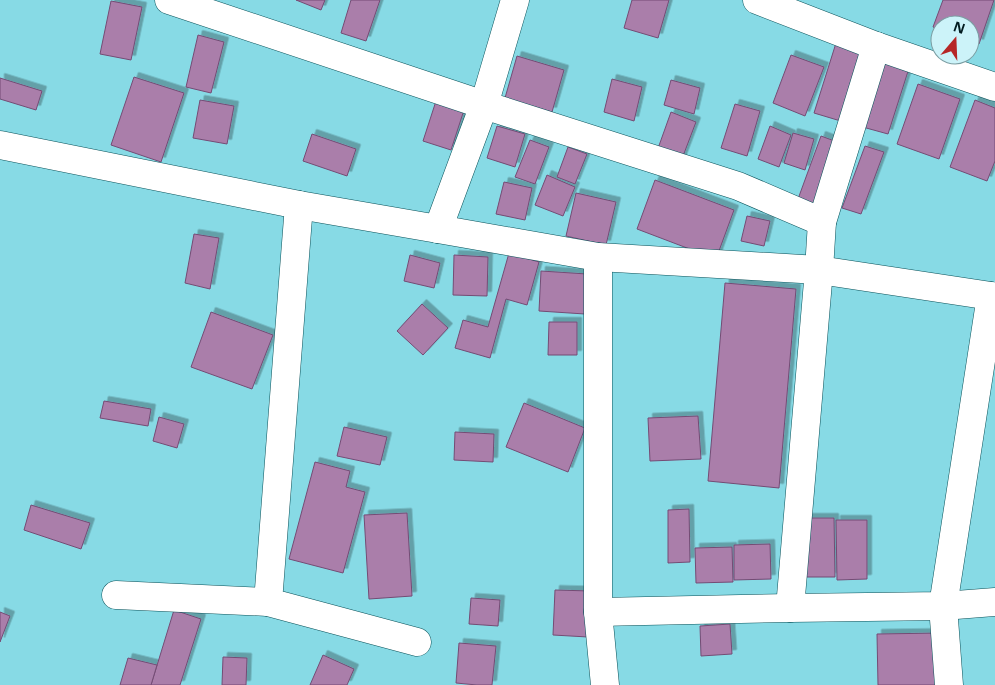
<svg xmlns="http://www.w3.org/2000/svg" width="995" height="685" font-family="'Noto Sans',sans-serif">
  <defs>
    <filter id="shadow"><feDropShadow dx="4.5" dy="-4.5" stdDeviation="0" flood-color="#0004"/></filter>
  </defs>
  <rect width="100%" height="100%" fill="#87dae5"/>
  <g fill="#aa7eaa" stroke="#744b74" filter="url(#shadow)">
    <path d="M296 0H325L321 10Z"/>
    <path d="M351 0H380L366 41 341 33Z"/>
    <path d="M632 0H669L658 38 624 28Z"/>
    <path d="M943 0H994L979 44 970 40V25H940V30L933 27Z"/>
    <path d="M111 1 142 7 131 60 100 54Z"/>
    <path d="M198 35 224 42 211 93 186 87Z"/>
    <path d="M836 43 865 53 844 122 814 113Z"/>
    <path d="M791 55 824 67 805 116 773 103Z"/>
    <path d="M880 55 910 65 888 134 859 126Z"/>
    <path d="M517 56 564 70 552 112 505 98Z"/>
    <path d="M134 77 184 93 161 162 111 145Z"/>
    <path d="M0 78 42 91 36 110 0 99Z"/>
    <path d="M612 79 642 87 634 121 604 112Z"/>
    <path d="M671 80 700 88 694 114 664 105Z"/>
    <path d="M918 84 960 99 939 159 897 144Z"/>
    <path d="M200 100 234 106 227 144 193 138Z"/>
    <path d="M975 100 995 108V161L987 181 950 167Z"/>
    <path d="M436 101 464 110 451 150 423 141Z"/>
    <path d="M735 104 760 111 747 156 721 148Z"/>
    <path d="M671 112 696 122 680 164 656 154Z"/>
    <path d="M497 126 525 134 515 167 487 158Z"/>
    <path d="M770 126 791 135 779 167 758 159Z"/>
    <path d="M793 133 814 139 805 170 784 163Z"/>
    <path d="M312 134 356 149 347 176 303 161Z"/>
    <path d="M821 136 840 143 817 206 798 199Z"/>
    <path d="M530 140 549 147 535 184 515 177Z"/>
    <path d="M865 146 884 152 861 214 842 208Z"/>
    <path d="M568 147 587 154 575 184 557 177Z"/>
    <path d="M547 175 575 187 563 216 535 205Z"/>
    <path d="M655 180 734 210 716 259 637 229Z"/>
    <path d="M504 182 532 188 525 220 496 214Z"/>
    <path d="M576 193 616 202 606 245 566 236Z"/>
    <path d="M747 216 770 221 764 246 741 241Z"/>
    <path d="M194 234 219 238 210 289 185 283Z"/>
    <path d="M509 253 539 262 527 305 506 299 490 358 455 348 463 320 488 327Z"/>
    <path d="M410 255 440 263 434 288 404 281Z"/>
    <path d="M454 255 488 257 487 296 453 295Z"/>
    <path d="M541 271 587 274 585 314 539 311Z"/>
    <path d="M725 283 796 289 779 488 708 481Z"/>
    <path d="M422 304 448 328 423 355 397 331Z"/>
    <path d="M211 312 273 335 252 389 191 367Z"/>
    <path d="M549 322H577V355H548Z"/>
    <path d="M104 401 151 409 148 426 100 418Z"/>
    <path d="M524 403 585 428 568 472 506 447Z"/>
    <path d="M698 416 701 459 650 461 648 418Z"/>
    <path d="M159 417 184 424 177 448 153 441Z"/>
    <path d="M344 427 387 437 380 465 337 456Z"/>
    <path d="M455 432 494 434 493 462 454 460Z"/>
    <path d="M315 462 350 471 346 487 365 492 343 573 289 559Z"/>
    <path d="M31 505 90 523 81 549 24 530Z"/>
    <path d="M689 509 690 562 668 563V510Z"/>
    <path d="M407 513 412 596 369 599 364 515Z"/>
    <path d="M804 518H834L835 577H804Z"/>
    <path d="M836 520H867V579L837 580Z"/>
    <path d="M770 544 771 579 734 580V545Z"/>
    <path d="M732 547 733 582 696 583 695 548Z"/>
    <path d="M555 590 591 591 588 637 553 635Z"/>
    <path d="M471 598 500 600 498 626 469 624Z"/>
    <path d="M174 610 201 619 180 685H151Z"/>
    <path d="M0 612 10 616 0 642Z"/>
    <path d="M730 624 732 654 701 656 700 626Z"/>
    <path d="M940 633 941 685H878L877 634Z"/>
    <path d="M459 643 496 646 492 685H477L456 683Z"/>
    <path d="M323 655 354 669 347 685H310Z"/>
    <path d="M223 657 247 658 246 685H222Z"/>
    <path d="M128 658 157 665 151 685H120Z"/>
  </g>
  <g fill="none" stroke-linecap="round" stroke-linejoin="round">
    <g stroke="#0a525a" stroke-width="29">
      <g id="minor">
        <path d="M169 0 484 105 738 186 822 222 876 46"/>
        <path d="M515 0 484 105 438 229 598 257 819 270 991 296 995 297"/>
        <path d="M757 0 876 46 995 87"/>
        <path d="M0 145 299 205 438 229"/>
        <path d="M299 205 268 602 417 642"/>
        <path d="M822 222 819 270 790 608 943 606 995 602"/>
        <path d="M598 257V612L605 685"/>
        <path d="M116 595 268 602"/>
        <path d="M598 612 790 608"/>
        <path d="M949 685 943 606 991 296"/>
      </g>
    </g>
    <use href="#minor" stroke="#fff" stroke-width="28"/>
  </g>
  <g transform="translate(955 40) rotate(19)"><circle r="24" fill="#ccf3f9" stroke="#7b9da2"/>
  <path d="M0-4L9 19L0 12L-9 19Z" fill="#b62626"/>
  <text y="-8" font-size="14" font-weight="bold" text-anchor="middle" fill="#021c20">N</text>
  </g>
</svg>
